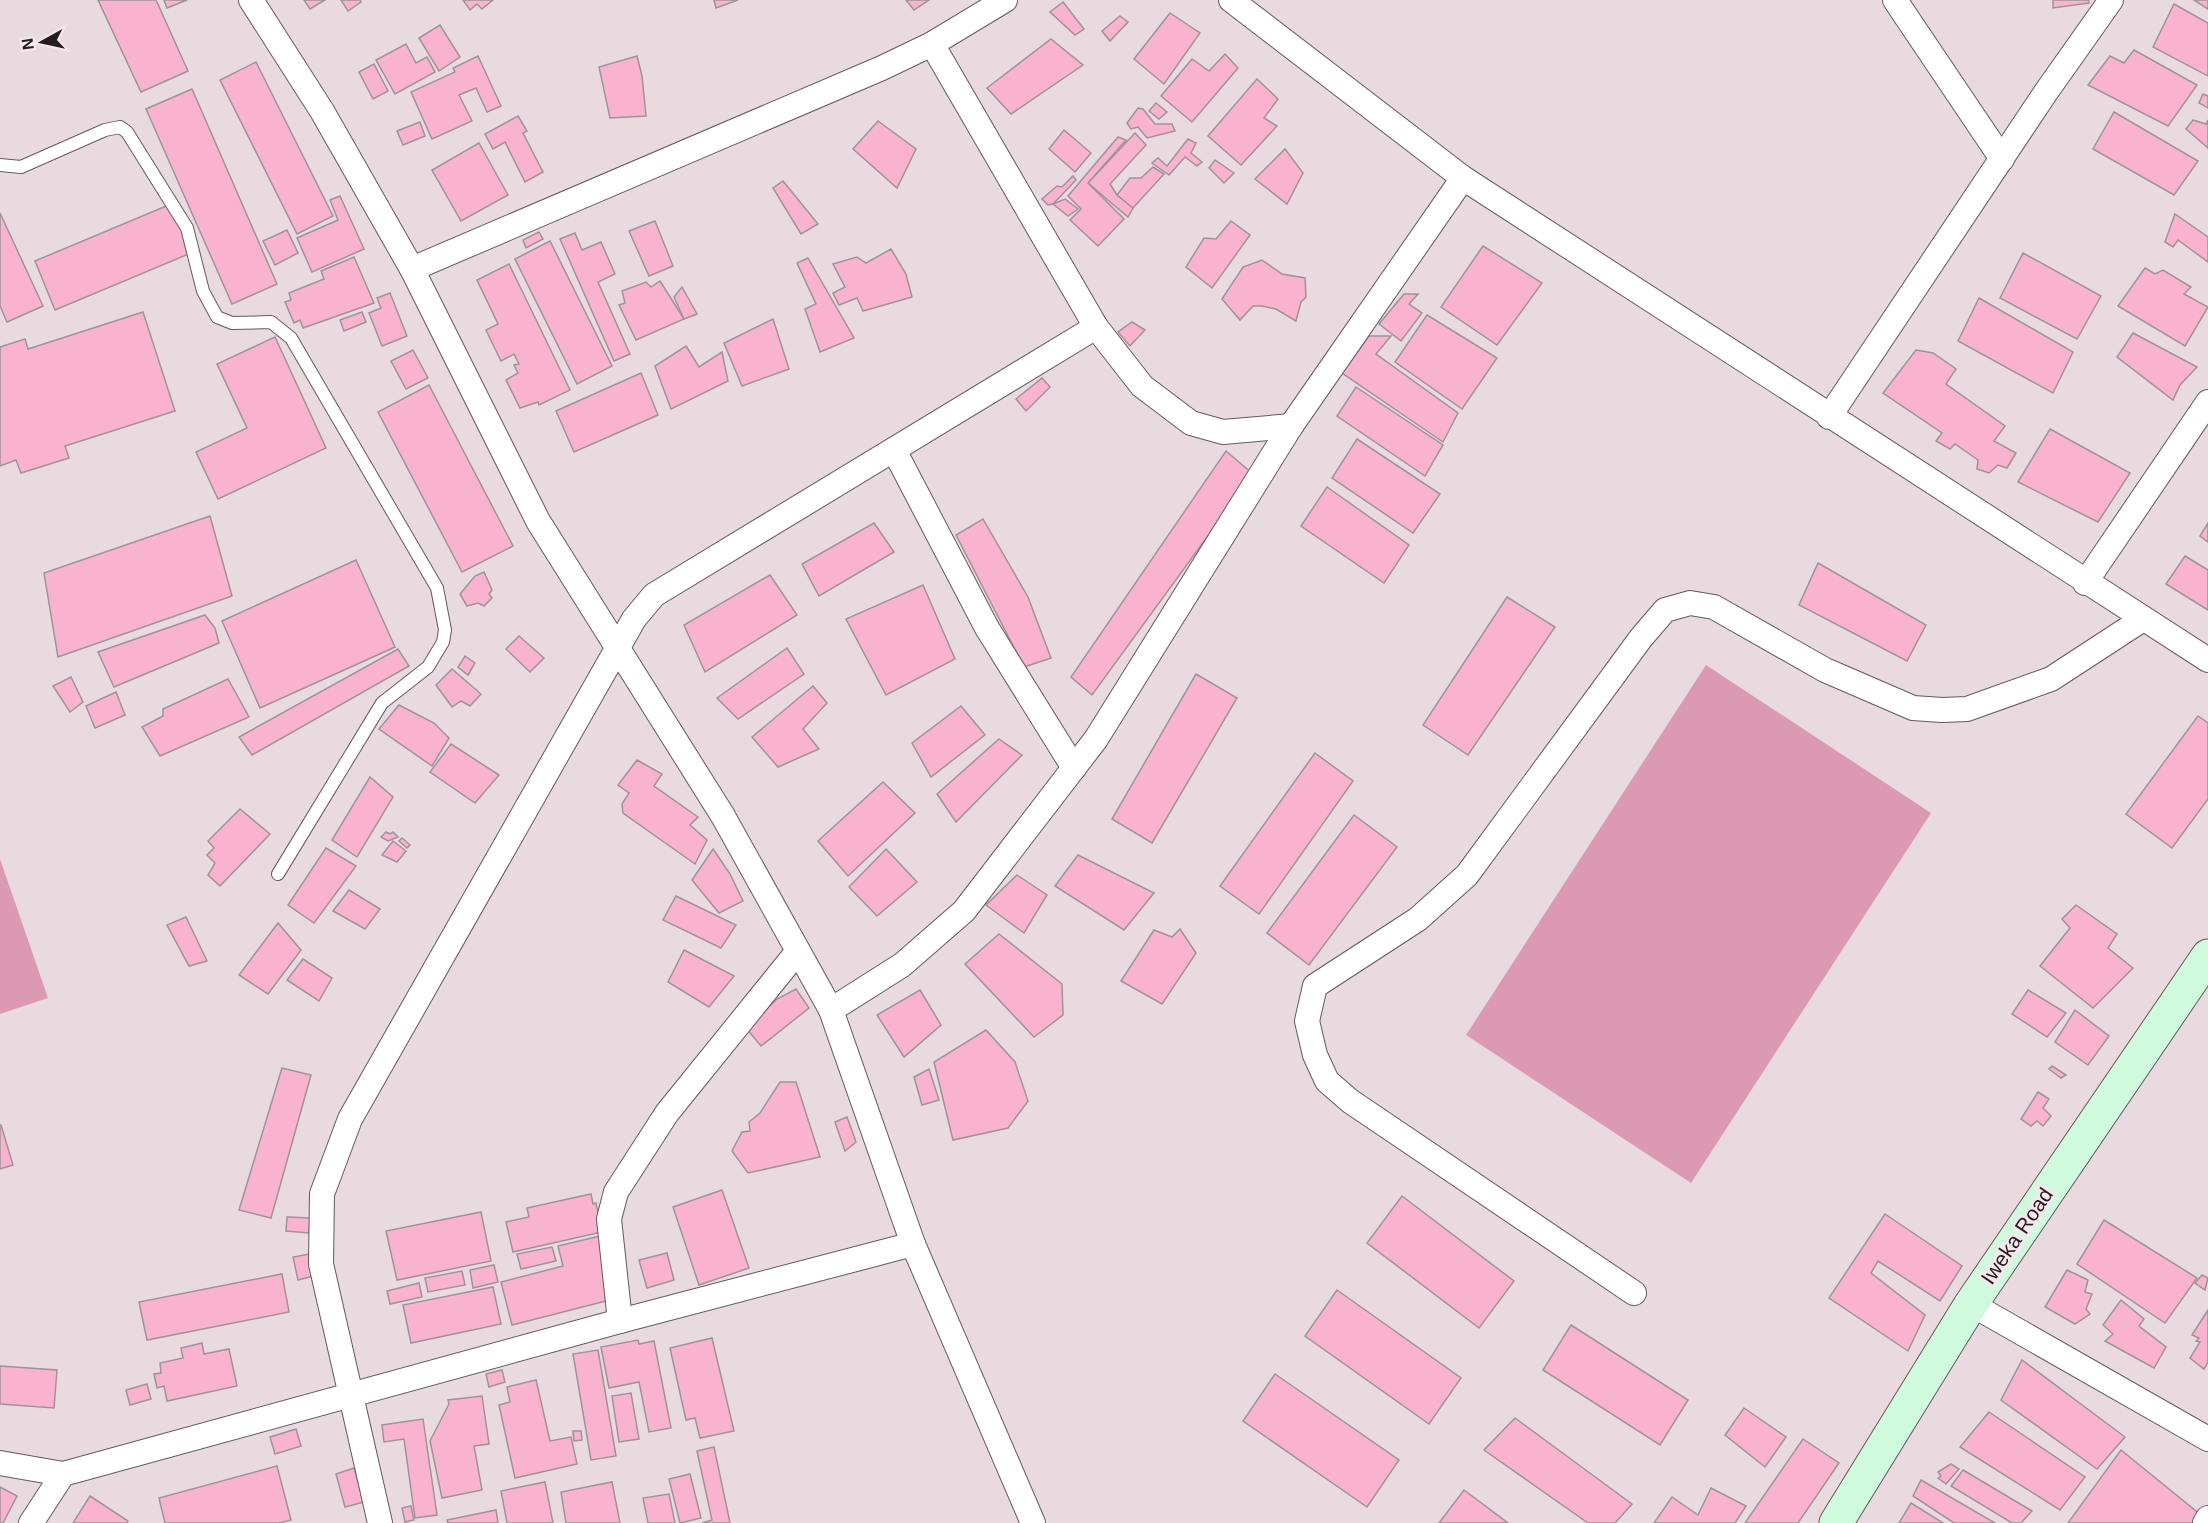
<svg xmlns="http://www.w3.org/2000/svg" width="2208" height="1523" font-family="Helvetica,sans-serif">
  <rect width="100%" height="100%" fill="#e8dadf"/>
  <g fill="#db9ab2">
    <path d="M1706 665 1931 813 1691 1183 1466 1035Z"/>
    <path d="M0 859 48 998 0 1014Z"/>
  </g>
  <g fill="#f9b3ce" stroke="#a09397" stroke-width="1.5">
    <path d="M98 0H156L188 71 141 92Z"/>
    <path d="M164 0H187L167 8Z"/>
    <path d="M304 0H325L310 9Z"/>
    <path d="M341 0H360L361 2 348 11Z"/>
    <path d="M463 0H493L482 9 477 4 470 10Z"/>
    <path d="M714 0H738L716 8Z"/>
    <path d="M906 0H929L914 10Z"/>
    <path d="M2053 0H2089V3L2053 8Z"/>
    <path d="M2194 0H2208V9Z"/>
    <path d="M1063 2 1084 29 1075 35 1050 12Z"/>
    <path d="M2174 4 2208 23V76L2153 47Z"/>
    <path d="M1170 13 1200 33 1164 84 1134 59Z"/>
    <path d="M1120 16 1128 22 1110 41 1102 31Z"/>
    <path d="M440 25 460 57 439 71 419 38Z"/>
    <path d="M1051 39 1083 65 1011 114 987 88Z"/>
    <path d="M406 44 416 63 427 57 435 72 395 94 376 60Z"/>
    <path d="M2134 50 2197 85 2168 126 2088 85 2110 56 2124 63Z"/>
    <path d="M1225 54 1238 68 1192 122 1161 96 1192 59 1209 71Z"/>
    <path d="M478 56 501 106 487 112 476 88 459 95 472 121 432 139 411 92 455 72 453 68Z"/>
    <path d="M637 56 642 76 646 116 610 118 599 67Z"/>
    <path d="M256 62 333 216 297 234 220 80Z"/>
    <path d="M374 64 388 91 373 99 359 72Z"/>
    <path d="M1257 79 1278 99 1264 118 1277 126 1241 165 1208 136Z"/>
    <path d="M192 89 277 284 232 304 146 109Z"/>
    <path d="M2203 94 2208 96V108L2199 103Z"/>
    <path d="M1156 103 1167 112 1159 119 1149 111Z"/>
    <path d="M1138 108 1143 109 1155 124H1172L1175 131 1147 138 1138 127 1131 129 1127 123Z"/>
    <path d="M2114 112 2198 161 2174 195 2093 149Z"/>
    <path d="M518 116 527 131 523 133 543 172 525 182 505 142 493 149 485 134Z"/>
    <path d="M2193 120 2206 124 2208 120V148L2186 129Z"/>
    <path d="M878 121 916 149 897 188 853 149Z"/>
    <path d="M420 122 425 136 403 145 397 131Z"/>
    <path d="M1064 130 1091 153 1075 172 1049 149Z"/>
    <path d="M1135 133 1146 145 1110 184 1117 195 1133 208 1128 217 1088 183Z"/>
    <path d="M1118 137 1126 140 1088 183 1124 219 1098 246 1070 220 1081 209 1068 196Z"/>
    <path d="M1188 139 1196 143 1191 153 1202 162 1197 166 1185 157 1169 175 1152 163 1158 158 1167 166Z"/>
    <path d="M479 143 508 195 461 221 432 170Z"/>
    <path d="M1285 149 1303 173 1287 204 1255 179Z"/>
    <path d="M1215 160 1234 173 1224 183 1209 168Z"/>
    <path d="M1153 167 1164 174 1133 208 1117 195 1130 178H1141Z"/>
    <path d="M1073 176 1076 180 1053 204 1048 205 1042 199 1057 186 1062 187Z"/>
    <path d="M783 181 818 224 801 234 773 188Z"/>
    <path d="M340 196 364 249 312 272 297 238 338 220 330 200Z"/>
    <path d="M1065 199 1078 209 1068 216 1053 204Z"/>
    <path d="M171 204 191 253 55 310 35 261Z"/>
    <path d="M0 213 43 306 7 322 0 306Z"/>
    <path d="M2175 214 2208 237V262L2178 240 2173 247 2165 242Z"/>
    <path d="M655 221 673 266 649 276 629 231Z"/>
    <path d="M1231 221 1250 235 1212 288 1186 267 1204 238 1216 239Z"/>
    <path d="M287 230 298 253 275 265 263 241Z"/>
    <path d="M539 232 543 239 526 248 523 240Z"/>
    <path d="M575 233 582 250 601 242 615 274 598 282 630 354 614 361 560 239Z"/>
    <path d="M550 241 612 366 577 384 515 259Z"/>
    <path d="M1483 246 1542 283 1497 345 1441 307Z"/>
    <path d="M891 249 906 274 912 297 863 311 857 298 839 305 833 293 845 287 833 264 857 257 866 263Z"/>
    <path d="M2023 253 2101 296 2077 339 2000 298Z"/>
    <path d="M354 257 374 303 303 328 300 320 294 323 285 302 291 300 289 293 324 279 321 271Z"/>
    <path d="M808 258 854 338 820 352 805 309 816 304 797 263Z"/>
    <path d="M1262 260 1282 274 1305 278 1306 297 1301 302 1296 321 1276 309 1262 306H1253L1240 320 1222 299 1243 267Z"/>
    <path d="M509 264 570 390 539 405 538 402 520 408 506 380 518 373 514 365 519 364 514 354 501 361 486 330 498 324 477 280Z"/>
    <path d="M2145 268 2155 274 2163 270 2191 287 2184 294 2208 307 2185 346 2118 306Z"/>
    <path d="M660 281 684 319 636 340 619 305 625 303 622 291 646 282 651 287Z"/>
    <path d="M682 287 697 314 684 319 674 297Z"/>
    <path d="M390 293 407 336 382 346 369 313 381 308 377 298Z"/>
    <path d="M1404 294H1418L1409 304 1422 313 1401 341 1379 324Z"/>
    <path d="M1979 298 2073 352 2053 393 1958 341Z"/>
    <path d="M143 312 175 411 65 446 69 458 21 473 16 460 0 466V347L25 339 28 349Z"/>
    <path d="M362 312 366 322 344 331 340 320Z"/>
    <path d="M1427 315 1497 358 1462 409 1395 362Z"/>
    <path d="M773 319 789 369 742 386 724 343Z"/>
    <path d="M1132 322 1145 330 1130 346 1118 332Z"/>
    <path d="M2133 333 2197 367 2180 385 2173 400 2117 357Z"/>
    <path d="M1369 336H1391L1376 354 1458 413 1443 442 1342 373Z"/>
    <path d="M275 337 326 448 218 499 196 452 247 428 217 364Z"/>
    <path d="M686 346 699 367 722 352 728 381 671 409 655 366Z"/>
    <path d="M413 350 428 378 406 389 391 361Z"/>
    <path d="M1916 350 1933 353 1956 369 1946 384 2005 426 1994 441 2016 453 2007 468 1998 465 1989 473 1977 469 1978 460 1955 444 1950 449 1936 441 1942 433 1883 393Z"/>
    <path d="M641 373 658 415 574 452 556 411Z"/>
    <path d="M1042 378 1050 387 1026 411 1016 399Z"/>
    <path d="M429 385 513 546 462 572 378 412Z"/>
    <path d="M1356 387 1443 445 1425 476 1337 416Z"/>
    <path d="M2050 429 2130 473 2098 522 2018 482Z"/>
    <path d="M1357 439 1440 494 1413 533 1332 478Z"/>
    <path d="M1226 451 1253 474 1092 695 1071 677Z"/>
    <path d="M1327 487 1409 545 1384 583 1301 526Z"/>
    <path d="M210 516 232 596 58 657 44 573Z"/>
    <path d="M983 519 1028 597 1051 658 1024 667 956 535Z"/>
    <path d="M874 523 894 552 819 596 802 564Z"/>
    <path d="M2208 523V542L2200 536Z"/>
    <path d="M2185 556 2208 570V610L2166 584Z"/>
    <path d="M356 560 395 647 260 708 222 621Z"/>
    <path d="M1818 563 1926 625 1907 661 1799 605Z"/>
    <path d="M484 572 492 590 489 594 492 598 484 606 478 603 467 606 460 594 475 576Z"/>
    <path d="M770 575 797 615 705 672 684 625Z"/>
    <path d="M923 585 955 659 886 695 846 619Z"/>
    <path d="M1507 597 1555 627 1468 755 1423 725Z"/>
    <path d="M205 615 215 628 219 643 114 687 98 652Z"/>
    <path d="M519 636 544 658 530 672 506 649Z"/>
    <path d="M787 648 804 674 738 719 717 698Z"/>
    <path d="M398 649 409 666 252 755 239 737Z"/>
    <path d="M465 656 475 663 468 675 458 667Z"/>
    <path d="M452 669 481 694 470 706 461 701 452 707 436 685Z"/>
    <path d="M1196 674 1237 698 1152 843 1112 819Z"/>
    <path d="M71 677 83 702 70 712 53 686Z"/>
    <path d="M228 679 249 717 160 756 142 727 163 716V709Z"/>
    <path d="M813 686 827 703 803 729 819 749 778 767 752 737Z"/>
    <path d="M116 692 125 715 95 728 86 706Z"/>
    <path d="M399 705 434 723 449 738 432 766 379 729Z"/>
    <path d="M961 706 985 735 931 777 912 743Z"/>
    <path d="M2198 716 2208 723V799L2172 848 2126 814Z"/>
    <path d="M999 739 1022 755 956 822 937 794Z"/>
    <path d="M451 744 499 775 475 803 430 772Z"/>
    <path d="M1315 753 1353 781 1259 914 1220 886Z"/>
    <path d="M637 760 662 774 654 786 698 817 690 825 707 840 695 864 623 813 622 804 629 793 618 785Z"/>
    <path d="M370 777 393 797 357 857 332 840Z"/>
    <path d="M883 782 915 813 848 876 818 841Z"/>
    <path d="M240 809 270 834 220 886 208 875 215 863 207 855 214 848 208 841Z"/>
    <path d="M1354 815 1397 847 1309 965 1267 933Z"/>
    <path d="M386 832 390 834 393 832 398 837 388 841 381 837Z"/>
    <path d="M402 838 410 845 407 848 399 841Z"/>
    <path d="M393 841 406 851 397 862 382 855Z"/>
    <path d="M326 848 356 866 314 923 288 905Z"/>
    <path d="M713 849 730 874 743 901 719 913 692 880Z"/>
    <path d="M886 849 917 882 877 916 849 887Z"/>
    <path d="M1078 855 1154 893 1124 930 1055 886Z"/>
    <path d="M1017 875 1047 895 1024 933 986 905Z"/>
    <path d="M349 890 380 909 365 929 333 911Z"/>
    <path d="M676 896 736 925 721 948 663 920Z"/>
    <path d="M2076 905 2117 934 2108 948 2133 968 2093 1008 2040 966 2070 928 2062 919Z"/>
    <path d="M186 917 207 961 189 966 167 925Z"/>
    <path d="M278 923 301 950 268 994 239 975Z"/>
    <path d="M1180 929 1196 953 1162 1004 1121 981 1154 930 1172 937Z"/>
    <path d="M999 934 1062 984 1063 1015 1034 1037 965 964Z"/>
    <path d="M684 950 734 976 709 1007 668 982Z"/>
    <path d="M303 959 332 978 319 1001 287 980Z"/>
    <path d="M796 989 809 1008 761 1046 746 1028 777 999Z"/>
    <path d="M920 990 941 1025 904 1057 877 1015Z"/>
    <path d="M2028 990 2066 1013 2047 1037 2012 1014Z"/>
    <path d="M2075 1010 2109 1036 2088 1065 2055 1042Z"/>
    <path d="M986 1030 1015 1062 1028 1101 1008 1128 953 1140 934 1062Z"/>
    <path d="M2052 1066 2066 1075 2061 1078 2049 1069Z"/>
    <path d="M282 1068 311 1075 271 1218 239 1210Z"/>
    <path d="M929 1069 939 1100 922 1105 914 1077Z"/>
    <path d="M780 1082H796L820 1157 748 1173 732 1151 742 1132 750 1131 749 1122 760 1113Z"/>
    <path d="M2038 1092 2049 1099 2043 1108 2051 1116 2043 1126 2037 1121 2031 1126 2021 1119Z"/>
    <path d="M847 1117 856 1142 845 1151 835 1122Z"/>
    <path d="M1 1125 13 1165 0 1169V1125Z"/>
    <path d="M722 1190 749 1268 699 1285 673 1207Z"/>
    <path d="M591 1194 593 1204 596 1203 602 1232 513 1252 506 1222 529 1217 527 1208Z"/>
    <path d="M1402 1196 1514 1281 1479 1328 1367 1243Z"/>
    <path d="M481 1212 491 1261 397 1280 386 1231Z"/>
    <path d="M1885 1214 1962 1266 1940 1301 1878 1261 1871 1273 1925 1315 1908 1351 1829 1298Z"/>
    <path d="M287 1217 310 1218 309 1233 286 1231Z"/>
    <path d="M2104 1220 2197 1278 2165 1323 2077 1264Z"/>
    <path d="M600 1236 614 1299 512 1325 501 1282 563 1266 558 1246Z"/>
    <path d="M552 1247 556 1261 521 1269 517 1254Z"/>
    <path d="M667 1253 674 1280 647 1288 639 1260Z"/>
    <path d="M309 1254 314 1276 298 1280 293 1257Z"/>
    <path d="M494 1265 498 1282 473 1288 470 1270Z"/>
    <path d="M2067 1270 2088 1280 2085 1292 2092 1294 2086 1309 2090 1314 2075 1324 2045 1307Z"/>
    <path d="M462 1271 465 1285 428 1292 425 1278Z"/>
    <path d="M282 1274 289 1312 147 1340 139 1302Z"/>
    <path d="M2202 1275 2208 1278 2205 1290 2195 1283Z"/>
    <path d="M419 1283 422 1297 390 1304 387 1291Z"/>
    <path d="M493 1287 501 1324 411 1343 403 1305Z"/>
    <path d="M1337 1290 1461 1378 1429 1424 1305 1336Z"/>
    <path d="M2121 1300 2144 1319 2139 1326 2166 1347 2154 1368 2105 1341 2113 1334 2103 1325Z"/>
    <path d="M2208 1310V1362L2204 1369 2190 1358 2200 1342 2196 1341 2199 1338 2192 1335Z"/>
    <path d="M1571 1325 1688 1400 1660 1445 1543 1370Z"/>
    <path d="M712 1338 734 1431 700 1438 695 1418 686 1420 670 1348Z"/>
    <path d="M638 1340 639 1344 654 1341 671 1428 649 1432 639 1382 609 1388 601 1347Z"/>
    <path d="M202 1343 204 1354 229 1349 237 1386 167 1401 164 1386 157 1388 154 1374 161 1373 160 1363 183 1358 181 1348Z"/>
    <path d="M598 1350 616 1456 591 1460 573 1354Z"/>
    <path d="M2022 1360 2125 1437 2097 1469 2001 1400Z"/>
    <path d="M0 1366 57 1370 54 1408 0 1404Z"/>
    <path d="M502 1370 505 1382 489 1387 486 1374Z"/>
    <path d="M1275 1374 1399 1460 1367 1507 1243 1421Z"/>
    <path d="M536 1380 550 1441 571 1437 577 1464 515 1478 499 1405 510 1402 507 1387Z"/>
    <path d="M147 1384 151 1399 130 1405 126 1390Z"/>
    <path d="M631 1393 639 1439 619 1442 612 1396Z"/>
    <path d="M482 1396 489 1444 474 1446 482 1490 442 1498 430 1441 449 1404 448 1400Z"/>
    <path d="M1744 1408 1786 1437 1765 1467 1725 1435Z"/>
    <path d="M1989 1412 2085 1477 2060 1510 1960 1447Z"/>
    <path d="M1515 1418 1632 1504 1615 1523H1588L1484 1450Z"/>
    <path d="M423 1419 437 1515 415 1518 404 1439 384 1442 382 1425Z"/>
    <path d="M296 1429 301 1446 275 1454 270 1437Z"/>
    <path d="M573 1431H581L582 1440 574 1441Z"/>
    <path d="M1803 1439 1839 1463 1798 1523H1745Z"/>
    <path d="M714 1447 730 1523H702L712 1520 697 1451Z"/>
    <path d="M2121 1450 2202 1516 2197 1523H2068Z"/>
    <path d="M1951 1464 1959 1469 1946 1484 1938 1478 1941 1476 1938 1472Z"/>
    <path d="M277 1466 291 1520 279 1523H165L159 1498Z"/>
    <path d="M354 1468 364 1502 345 1507 336 1474Z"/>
    <path d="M1963 1470 2032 1511 2021 1523H2012L1951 1486Z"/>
    <path d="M690 1474 701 1518 680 1523 669 1479Z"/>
    <path d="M1921 1480 1995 1523H1954L1913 1496Z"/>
    <path d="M545 1482 553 1523H507L501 1491Z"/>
    <path d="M612 1482 620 1523H566L561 1492Z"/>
    <path d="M0 1487 17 1496 3 1523H0Z"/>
    <path d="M1711 1488 1746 1506 1735 1523H1654L1672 1497 1698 1515Z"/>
    <path d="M1464 1490 1508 1523H1439Z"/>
    <path d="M669 1494 675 1523H648L643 1498Z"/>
    <path d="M90 1496 128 1521 127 1523H73Z"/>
    <path d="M1911 1503 1943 1523H1899Z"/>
    <path d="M411 1506 414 1520 405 1522 402 1508Z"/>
    <path d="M496 1510 498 1523H448L447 1520Z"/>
  </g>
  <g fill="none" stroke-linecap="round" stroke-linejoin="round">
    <g stroke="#65595d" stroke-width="14">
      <path id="service" d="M0 165 21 167 105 130 120 127 127 132 187 228 203 291 217 317 232 323 271 322 291 338 437 588 445 630 443 642 428 667 382 703 278 874"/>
    </g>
    <g stroke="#65595d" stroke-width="26">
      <g id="minor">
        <path d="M1231 0 1463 178 2208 660"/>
        <path d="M1895 0 2002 159"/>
        <path d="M932 44 1096 327 1142 386 1191 423 1223 432 1291 426"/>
        <path d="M412 269 882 68 932 44 1005 0"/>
        <path d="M1829 417 2046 92 2111 0"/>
        <path d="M894 450 987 628 1074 768"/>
        <path d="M2085 583 2208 402"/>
        <path d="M831 1010 902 965 964 911 1096 739 1291 426 1463 178"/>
        <path d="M913 1244 1033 1523"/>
        <path d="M1634 1293 1350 1101 1327 1081 1315 1055 1307 1021 1315 986 1418 919 1467 875 1641 638 1665 610 1690 603 1714 607 1825 670 1913 708 1942 710 1967 709 2051 679 2143 619"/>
        <path d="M1971 1304 2208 1439"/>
        <path d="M620 1321 609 1219 616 1192 667 1113 798 951"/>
        <path d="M0 1463 63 1474"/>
        <path d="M31 1523 63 1474 620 1321 913 1244 831 1010 723 816 538 521 412 269 322 111 251 0"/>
        <path d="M380 1523 321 1264 322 1194 350 1119 634 619 654 595 1096 327"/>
        <path d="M2205 1523 2208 1518"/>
      </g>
    </g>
    <g stroke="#65595d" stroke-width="35">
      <path id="secondary" d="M1836 1523 1971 1304 2208 956"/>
    </g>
    <use href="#service" stroke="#fff" stroke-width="12"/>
    <use href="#minor" stroke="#fff" stroke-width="24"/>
    <use href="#secondary" stroke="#d0fade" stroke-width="33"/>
  </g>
  <g text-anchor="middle" stroke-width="6" stroke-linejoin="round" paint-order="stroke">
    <g font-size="21" fill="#221d1f" stroke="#f5e7ec">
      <text transform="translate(2017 1236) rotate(-56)" y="7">Iweka Road</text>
    </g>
  </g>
  <g transform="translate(42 42) rotate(262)" stroke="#f5e7ec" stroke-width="4.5" paint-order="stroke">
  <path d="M0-4.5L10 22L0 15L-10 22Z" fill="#221d1f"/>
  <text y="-9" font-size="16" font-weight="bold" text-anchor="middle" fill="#221d1f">N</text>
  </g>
</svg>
